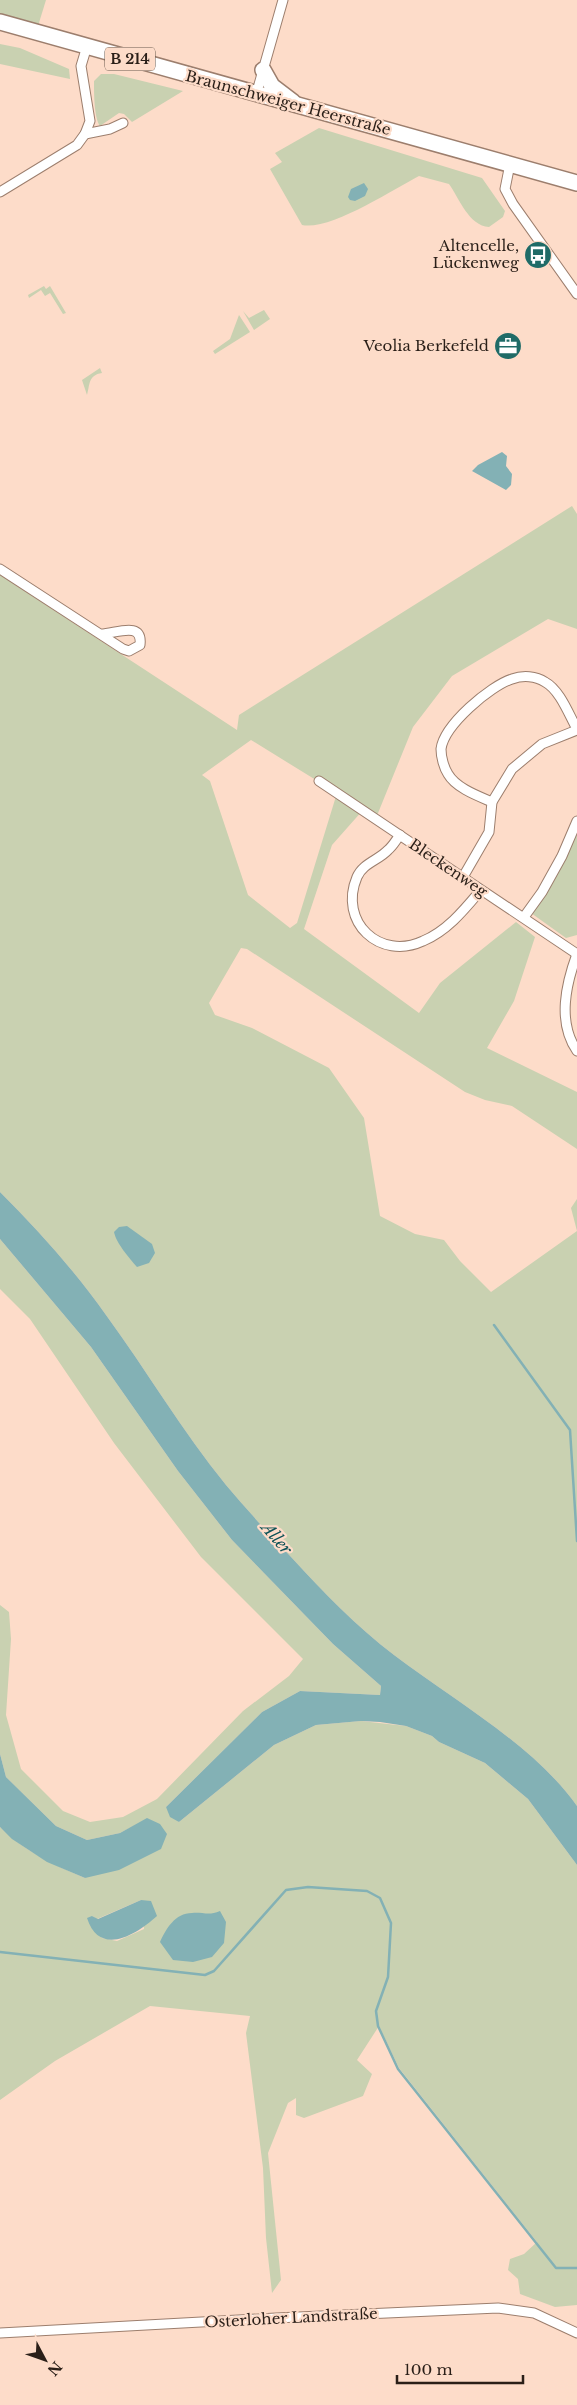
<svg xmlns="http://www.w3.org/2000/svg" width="577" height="2405" font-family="'Libre Baskerville',serif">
  <rect width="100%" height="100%" fill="#fddcc9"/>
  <g fill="#c9d1b1" fill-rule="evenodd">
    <path d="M0 0H46L38 26 0 15Z"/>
    <path d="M0 44 20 48 69 69 70 79 0 64Z"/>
    <path d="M101 74H114L183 91 132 122 124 114 119 113 100 126C94 118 94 92 94 81Z"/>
    <path d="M319 128 482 178 505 211 503 217 489 227C469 226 459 198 449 184L419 176C392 190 330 231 302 225L270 169 282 162 275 153Z"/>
    <path d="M44 286 46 289 50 286 66 313 63 314 50 293 45 296 41 290 29 298 28 295Z"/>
    <path d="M264 310 270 319 254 330 243 311 249 318Z"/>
    <path d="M239 315 250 332 215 354 213 351 230 339Z"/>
    <path d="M100 368 102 373C88 375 90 385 87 395L82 380Z"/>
    <path d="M572 506 577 514V629L548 619 452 676 413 727 376 818 363 810 332 845 304 929 419 1013 440 983 516 922 535 937 514 1001 487 1048 577 1092V1149L512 1106 485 1100 465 1092 247 949 241 948 209 1003 215 1015 252 1028 329 1068 364 1118 380 1216 415 1234 444 1240 460 1261 491 1292 577 1231V1806C534 1745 453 1700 394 1655 357 1627 323 1592 292 1558 270 1535 247 1510 226 1485 182 1431 147 1371 106 1315 75 1271 38 1230 0 1192V575L237 730 239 715ZM251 740 337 793 297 923 290 928 248 895 210 781 202 775Z"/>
    <path d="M577 825V935L566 938 531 913Z"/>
    <path d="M577 1199V1231L571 1208Z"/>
    <path d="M0 1239 91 1347 178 1471 232 1540 333 1644 381 1686 380 1695 300 1691 262 1712 166 1807 179 1822 274 1745 316 1725 361 1721 406 1726 432 1736 439 1742 485 1763 528 1799 577 1865V2305L555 2307 520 2294 518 2279 508 2270 510 2259 524 2254 537 2242 399 2068 379 2026 357 2060 372 2074 363 2096 304 2118 296 2115V2098L288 2103 268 2153 281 2280 272 2293 266 2238 263 2168 246 2033 250 2016 150 2006 55 2061 0 2100V1827C24 1851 54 1865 85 1878L147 1819 120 1833 87 1840 56 1826 6 1777 0 1754V1605L9 1612 11 1639 6 1715 21 1769 63 1811 90 1822 123 1817 157 1799 243 1711 289 1676 303 1659 201 1557 114 1443 30 1319 0 1289ZM141 1900 144 1929 117 1941 102 1938 92 1916 97 1919Z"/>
  </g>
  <g fill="#83b1b5">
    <path d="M364 183 368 189 365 196 355 201 350 200 348 197 351 189Z"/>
    <path d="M502 452 507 456 506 466 512 474 511 485 506 490 472 471 478 465Z"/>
    <path d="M0 1192C38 1230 75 1271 106 1315 147 1371 182 1431 226 1485 247 1510 270 1535 292 1558 323 1592 357 1627 394 1655 453 1700 534 1745 577 1806V1865L528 1799 485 1763 439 1742 432 1736 406 1726 380 1722 361 1721 316 1725 274 1745 179 1822 170 1817 166 1807 262 1712 300 1691 380 1695 381 1686 333 1644 232 1540 178 1471 91 1347 0 1239Z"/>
    <path d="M127 1226 152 1244 155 1253 149 1263 137 1267C130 1259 116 1243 114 1232L119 1227Z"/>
    <path d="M0 1754 6 1777 56 1826 87 1840 120 1833 147 1818 160 1824 167 1834 161 1849 119 1870 85 1878 47 1862 12 1839 0 1827Z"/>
    <path d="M141 1900 151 1901 157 1916C137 1934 100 1958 87 1918L92 1916 98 1919Z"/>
    <path d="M220 1911 226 1922 224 1943 212 1957 193 1962 173 1960 160 1942C166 1929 175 1913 192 1913 203 1912 209 1916 220 1911Z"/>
  </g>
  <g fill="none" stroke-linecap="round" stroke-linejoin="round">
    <g stroke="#83b1b5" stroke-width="2.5">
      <path d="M494 1325 570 1430 577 1541"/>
      <path d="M0 1952 205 1975 214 1971 286 1890 308 1887 367 1891 380 1898 391 1923 388 1977 376 2011 378 2026 398 2069 556 2268H577"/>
    </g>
    <g stroke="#9c7e6d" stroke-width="11">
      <g id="minor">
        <path d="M256 95 283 0"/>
        <path d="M85 134 110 129 123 123"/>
        <path d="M510 164 505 189 513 204 577 294"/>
        <path d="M0 192 77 145 85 134 90 121 81 66 87 46"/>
        <path d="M0 569 123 649 129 651 140 645C143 620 115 634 101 634"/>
        <path d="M319 781 577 954"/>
        <path d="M492 802C478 796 456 788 448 774 444 768 441 757 441 749 444 725 490 686 512 679 523 675 536 676 545 682 560 690 569 715 577 729"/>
        <path d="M400 835C396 840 393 846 388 850 379 860 363 863 357 877 338 922 380 961 423 941 447 931 464 910 480 891"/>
        <path d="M463 877 489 832 492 802 512 769 542 744 577 730"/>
        <path d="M524 917 542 892 562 856 577 821"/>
        <path d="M577 954C566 984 557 1022 577 1051"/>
        <path d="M0 2333 276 2318 498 2308 534 2313 577 2333"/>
      </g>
    </g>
    <g stroke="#9c7e6d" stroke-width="18">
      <g id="primary">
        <path d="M0 22 577 183"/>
        <path d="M263 70 272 86 293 102"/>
      </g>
    </g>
    <use href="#minor" stroke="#fff" stroke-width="9"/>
    <use href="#primary" stroke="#fff" stroke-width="15"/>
  </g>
  <defs>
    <g id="bus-disc" transform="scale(1.4375)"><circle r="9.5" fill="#1f6b67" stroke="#fddcc9"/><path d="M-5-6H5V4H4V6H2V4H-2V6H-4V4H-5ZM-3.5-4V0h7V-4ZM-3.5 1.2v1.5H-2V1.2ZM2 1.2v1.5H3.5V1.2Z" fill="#fff"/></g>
    <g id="office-disc" transform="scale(1.4375)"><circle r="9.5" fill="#1f6b67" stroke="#fddcc9"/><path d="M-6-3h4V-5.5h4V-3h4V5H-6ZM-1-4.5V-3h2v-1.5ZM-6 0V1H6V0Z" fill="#fff"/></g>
  </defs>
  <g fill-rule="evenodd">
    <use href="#bus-disc" x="538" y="255"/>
    <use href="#office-disc" x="508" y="346"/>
  </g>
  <g text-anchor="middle" stroke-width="4.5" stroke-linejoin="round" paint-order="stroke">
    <rect fill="#fddcc9" stroke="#69584d" stroke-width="1" x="105" y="47.5" width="50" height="23" rx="4"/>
    <g font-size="14" font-weight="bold" fill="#2a1f18">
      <text x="130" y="64">B 214</text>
    </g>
    <g font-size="15" fill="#2a1f18" stroke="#fddcc9">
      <text transform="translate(288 103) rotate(15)" y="5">Braunschweiger Heerstraße</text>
      <text transform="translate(448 868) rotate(34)" y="5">Bleckenweg</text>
      <text transform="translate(291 2318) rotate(-3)" y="5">Osterloher Landstraße</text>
    </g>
    <g font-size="15" fill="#2a1f18" stroke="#fddcc9" text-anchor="end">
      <text x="519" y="251">Altencelle,<tspan x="519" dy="17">Lückenweg</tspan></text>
      <text x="489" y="351">Veolia Berkefeld</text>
    </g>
    <g font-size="16" font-style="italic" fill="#0c5156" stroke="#fddcc9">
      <text transform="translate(277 1538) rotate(49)" y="6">Aller</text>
    </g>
  </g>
  <g transform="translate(45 2360) rotate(131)" stroke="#fddcc9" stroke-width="4" paint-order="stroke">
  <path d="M0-4L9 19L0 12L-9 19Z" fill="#2a1f18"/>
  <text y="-8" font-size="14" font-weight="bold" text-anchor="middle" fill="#2a1f18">N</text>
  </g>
  <path d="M397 2375v8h126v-8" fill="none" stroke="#2a1f18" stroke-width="2.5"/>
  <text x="404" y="2375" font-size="15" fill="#2a1f18" stroke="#fddcc9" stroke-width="4" paint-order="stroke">100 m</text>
</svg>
